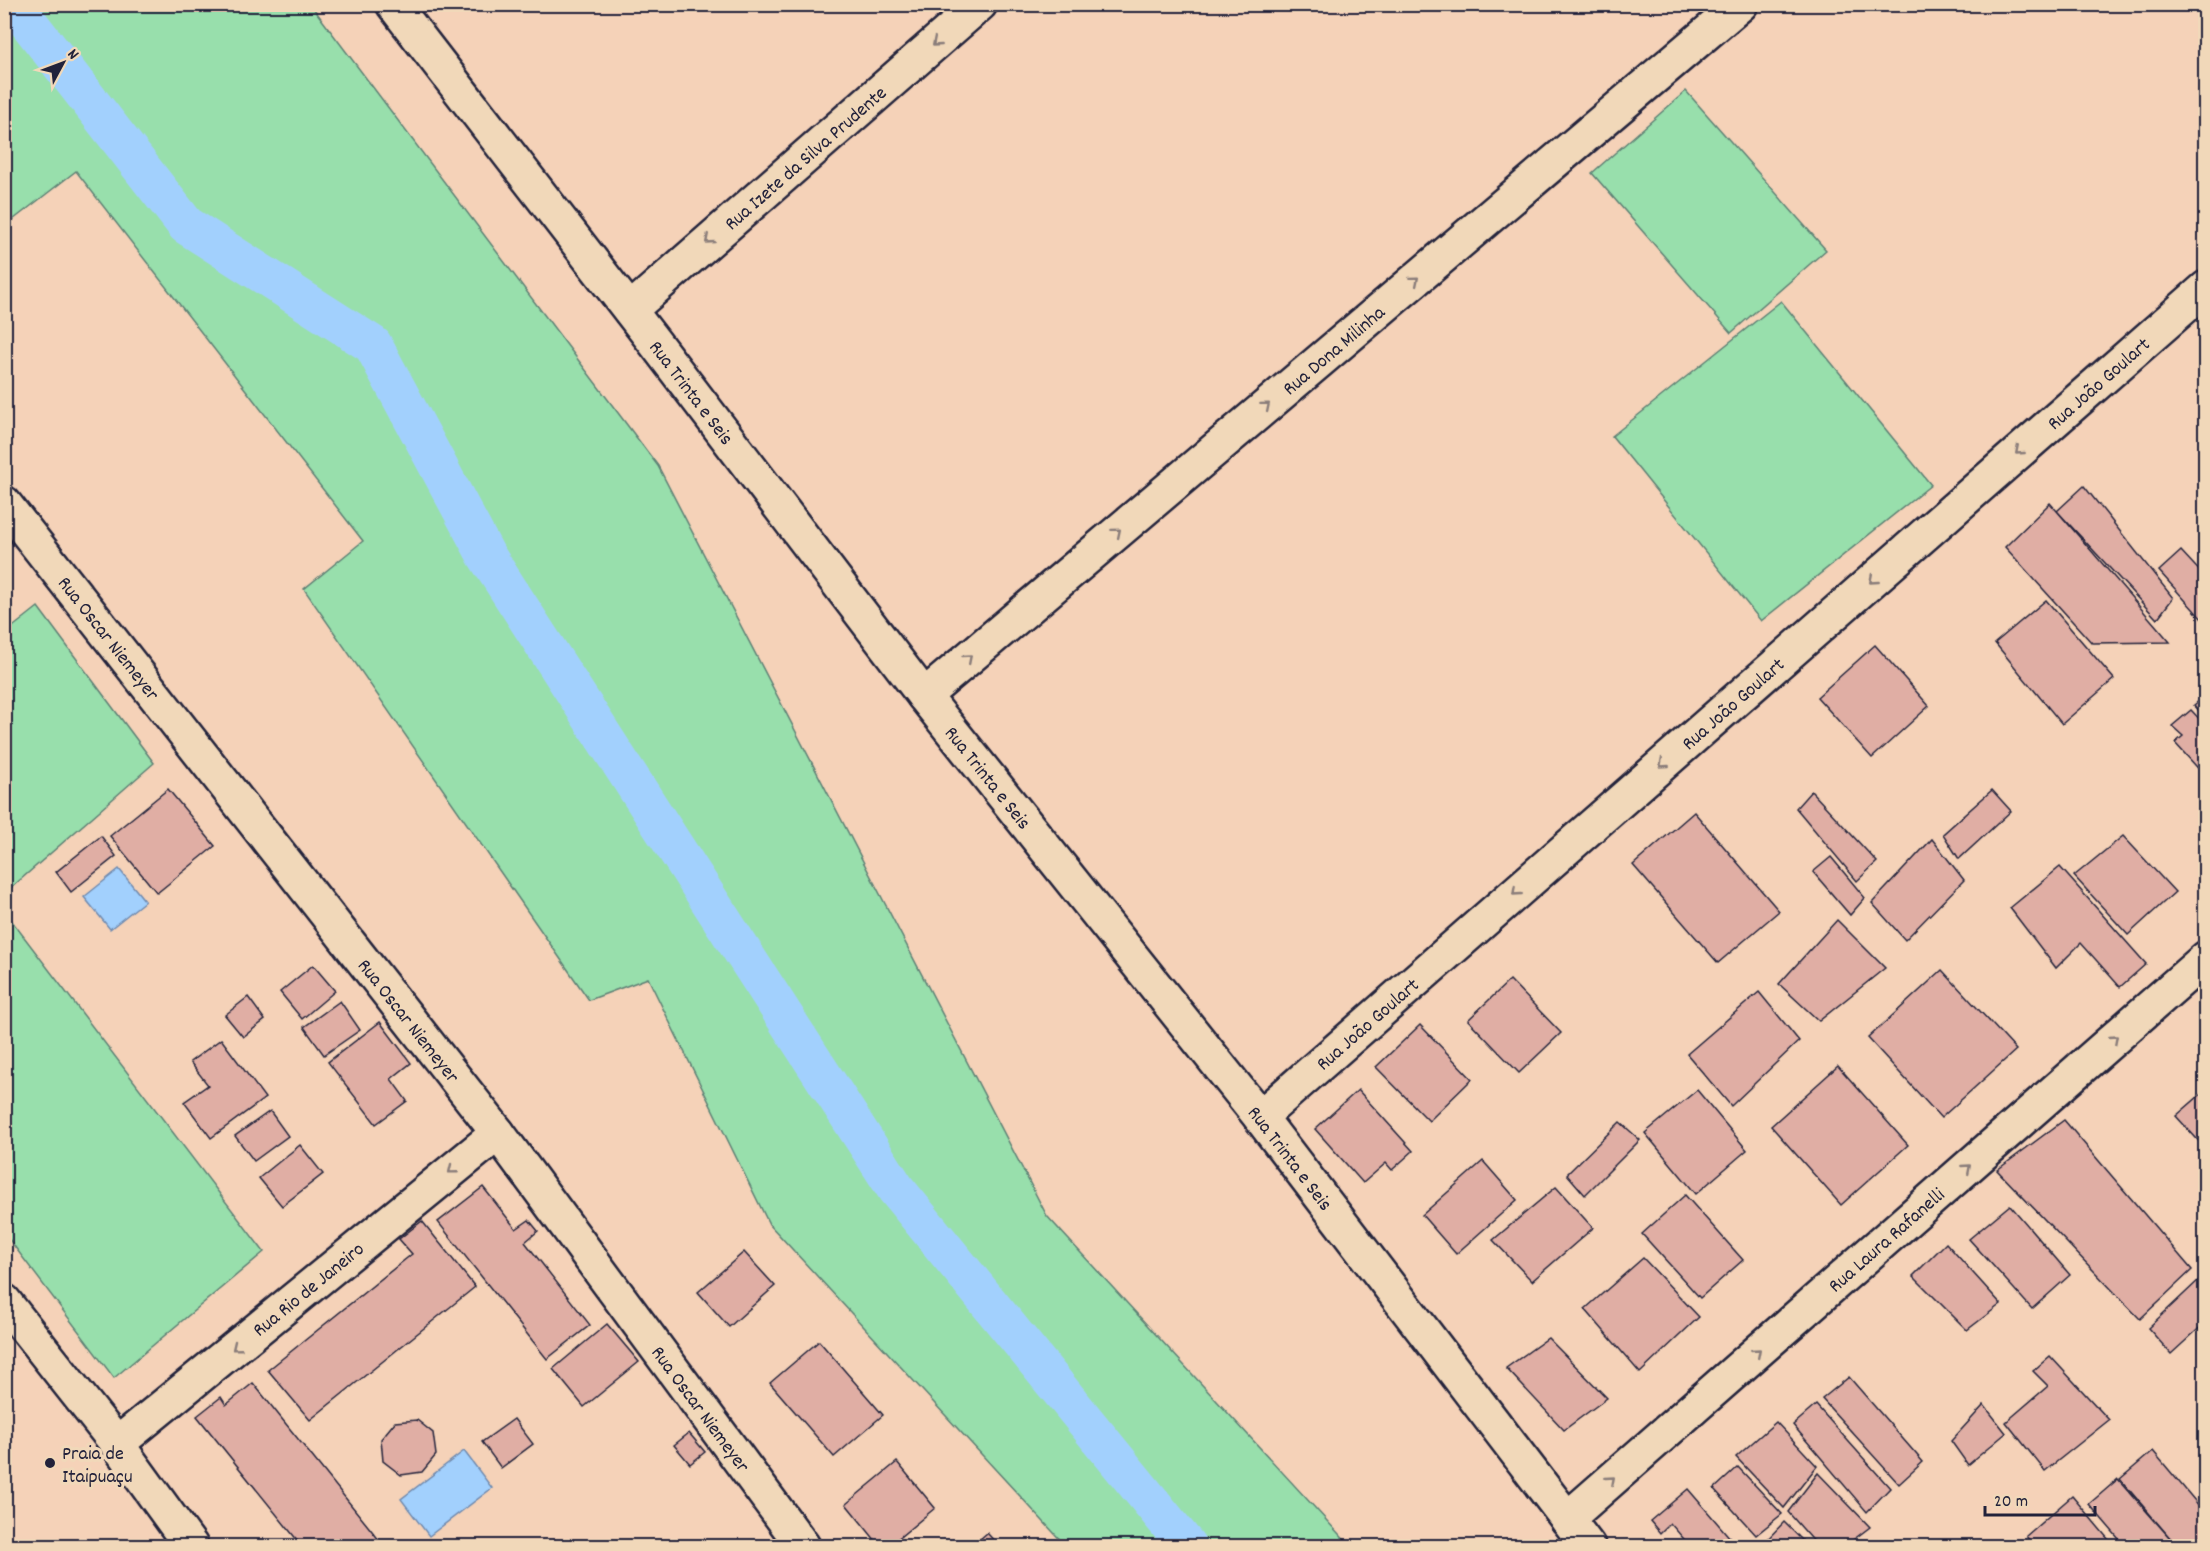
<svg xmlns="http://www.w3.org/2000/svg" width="2210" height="1551" font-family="Dekko,sans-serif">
  <rect width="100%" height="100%" fill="#f5d2b8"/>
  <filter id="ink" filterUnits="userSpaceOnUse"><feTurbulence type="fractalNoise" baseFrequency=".0167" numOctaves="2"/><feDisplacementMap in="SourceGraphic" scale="12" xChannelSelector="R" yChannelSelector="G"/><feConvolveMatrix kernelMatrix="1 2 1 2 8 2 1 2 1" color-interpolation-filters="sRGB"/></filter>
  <g filter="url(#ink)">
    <g fill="#98dfac" stroke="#5d8074" stroke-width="1.5">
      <path d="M5 4 311 5 658 466 1047 1216 1350 1546H1066L769 1224 648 978 589 1000 304 589 363 541 76 171 5 226Z"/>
      <path d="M1686 91 1826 250 1731 333 1592 173Z"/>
      <path d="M1781 301 1931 485 1761 621 1612 436Z"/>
      <path d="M38 607 154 763 5 893V633Z"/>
      <path d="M5 912 264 1252 114 1378 5 1234Z"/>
    </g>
    <g fill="#a2d0fd" stroke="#6f8aaf" stroke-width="1.5">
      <path d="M119 869 145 901 110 929 84 897Z"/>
      <path d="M464 1451 492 1488 429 1536 401 1499Z"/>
    </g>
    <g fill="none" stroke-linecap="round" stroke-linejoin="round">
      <path stroke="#a2d0fd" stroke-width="39" d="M14 4 186 225 373 345 486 555 896 1189 1187 1546"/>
    </g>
    <g fill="#e0aea4" stroke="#22223b" stroke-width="1.5">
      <path d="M2084 486 2173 598 2157 619 2057 511Z"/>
      <path d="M2050 503 2057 511 2170 642 2092 643 2005 547Z"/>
      <path d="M2181 551 2206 578V615L2202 619 2159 571Z"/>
      <path d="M2046 600 2114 679 2062 724 1995 643Z"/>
      <path d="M1875 645 1929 706 1872 758 1817 697Z"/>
      <path d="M2206 695V718L2194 705Z"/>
      <path d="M2191 710 2206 726V777L2175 743 2183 736 2172 726Z"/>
      <path d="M168 789 215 846 157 893 110 836Z"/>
      <path d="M1992 790 2011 811 1959 859 1943 834Z"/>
      <path d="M1811 791 1877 862 1857 881 1796 808Z"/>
      <path d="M1694 812 1779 911 1718 963 1633 865Z"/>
      <path d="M101 836 116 856 71 892 56 872Z"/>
      <path d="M2123 836 2175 892 2128 935 2074 876Z"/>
      <path d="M1932 839 1964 880 1905 940 1872 903Z"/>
      <path d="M1831 857 1865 898 1850 915 1813 872Z"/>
      <path d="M2060 867 2146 964 2120 987 2081 943 2056 968 2010 908Z"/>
      <path d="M1837 920 1885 968 1819 1021 1779 984Z"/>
      <path d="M313 965 335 991 302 1019 280 992Z"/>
      <path d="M1942 970 2016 1050 1941 1118 1868 1038Z"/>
      <path d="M1510 980 1561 1033 1519 1073 1468 1020Z"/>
      <path d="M1759 992 1799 1041 1731 1106 1687 1054Z"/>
      <path d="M248 997 265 1020 243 1037 225 1015Z"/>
      <path d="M340 1001 360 1030 324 1055 304 1027Z"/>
      <path d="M380 1022 411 1063 391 1079 407 1101 376 1124 328 1062Z"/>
      <path d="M1420 1025 1472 1079 1429 1121 1376 1067Z"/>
      <path d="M221 1039 265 1098 211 1138 184 1102 208 1085 190 1062Z"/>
      <path d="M1838 1066 1908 1145 1841 1205 1771 1126Z"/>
      <path d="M1358 1090 1413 1151 1392 1170 1386 1163 1363 1183 1315 1129Z"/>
      <path d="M1697 1090 1747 1150 1696 1194 1645 1133Z"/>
      <path d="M2206 1090V1149L2176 1116Z"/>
      <path d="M270 1111 288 1136 254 1161 235 1136Z"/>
      <path d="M2064 1120 2192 1270 2140 1319 1997 1170Z"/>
      <path d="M1620 1122 1640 1140 1585 1195 1567 1174Z"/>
      <path d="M300 1145 323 1174 282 1206 259 1178Z"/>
      <path d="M1483 1161 1517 1200 1456 1254 1422 1215Z"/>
      <path d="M483 1187 516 1229 529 1220 538 1231 525 1242 590 1325 547 1359 438 1222Z"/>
      <path d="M1556 1187 1593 1228 1532 1281 1493 1240Z"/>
      <path d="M1685 1195 1743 1260 1700 1298 1642 1234Z"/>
      <path d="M2010 1205 2070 1275 2032 1309 1969 1239Z"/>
      <path d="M422 1221 475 1287 310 1420 268 1370 412 1254 399 1239Z"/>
      <path d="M1946 1243 2001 1304 1967 1330 1913 1276Z"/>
      <path d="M744 1252 775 1286 729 1327 698 1292Z"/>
      <path d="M1643 1258 1699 1317 1640 1373 1585 1309Z"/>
      <path d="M2201 1278 2206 1283V1322L2171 1354 2148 1328Z"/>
      <path d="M607 1324 639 1362 584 1407 553 1369Z"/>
      <path d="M1548 1338 1607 1398 1564 1430 1506 1368Z"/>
      <path d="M819 1341 883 1415 834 1457 770 1383Z"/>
      <path d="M2050 1356 2109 1420 2045 1471 2006 1422 2048 1386 2033 1371Z"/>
      <path d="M1849 1377 1923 1462 1899 1484 1822 1399Z"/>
      <path d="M253 1383 384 1546H302L197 1416 221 1397 226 1405Z"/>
      <path d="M1816 1405 1890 1488 1867 1512 1793 1425Z"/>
      <path d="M1984 1405 2006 1433 1968 1465 1951 1441Z"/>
      <path d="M514 1419 533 1444 501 1468 482 1442Z"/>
      <path d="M417 1420 433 1433 436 1455 422 1472 401 1475 383 1461 381 1439 395 1422Z"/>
      <path d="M1776 1422 1817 1466 1784 1508 1736 1457Z"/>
      <path d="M689 1433 705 1452 690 1464 674 1445Z"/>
      <path d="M2153 1451 2206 1514V1538L2195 1546H2177L2120 1479Z"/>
      <path d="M897 1462 935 1508 889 1546H880L846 1504Z"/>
      <path d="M1738 1467 1782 1514 1756 1535 1714 1489Z"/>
      <path d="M1818 1473 1870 1527 1845 1546H1818L1788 1512Z"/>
      <path d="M2118 1479 2177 1546H2125L2089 1504Z"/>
      <path d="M1688 1489 1737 1546H1690L1670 1523 1660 1533 1650 1521Z"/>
      <path d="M2072 1496 2114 1546H2034L2026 1536Z"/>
      <path d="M1784 1522 1808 1546H1761Z"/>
      <path d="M987 1533 999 1546H972Z"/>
    </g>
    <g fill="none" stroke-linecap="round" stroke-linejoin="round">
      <g stroke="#22223b" stroke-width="38">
        <g id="minor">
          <path id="s1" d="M630 310 980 4"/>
          <path id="s2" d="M924 696 1741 4"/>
          <path id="s3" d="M1260 1117 2206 288"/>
          <path id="s4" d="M117 1444 498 1133"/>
          <path id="s5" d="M1567 1519 2206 958"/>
        </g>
      </g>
      <g stroke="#22223b" stroke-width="38">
        <g id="tertiary">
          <path id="s6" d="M393 4 655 343 924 696 1260 1117 1588 1546"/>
          <path id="s7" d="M4 503 498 1133 803 1546"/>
          <path d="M4 1301 117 1444 191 1546"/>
        </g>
      </g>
      <use href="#minor" stroke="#f1d8b9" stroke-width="33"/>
      <use href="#tertiary" stroke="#f1d8b9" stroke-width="33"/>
    </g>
    <defs><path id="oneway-chevron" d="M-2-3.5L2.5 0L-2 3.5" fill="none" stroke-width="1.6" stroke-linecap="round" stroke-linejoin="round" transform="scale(1.5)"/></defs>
    <g stroke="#8a7d7a">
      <use href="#oneway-chevron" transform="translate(936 43) rotate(139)"/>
      <use href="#oneway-chevron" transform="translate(709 240) rotate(139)"/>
      <use href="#oneway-chevron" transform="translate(1415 280) rotate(-40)"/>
      <use href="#oneway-chevron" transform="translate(1266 406) rotate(-40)"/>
      <use href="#oneway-chevron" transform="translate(2019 451) rotate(139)"/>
      <use href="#oneway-chevron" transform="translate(1117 532) rotate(-40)"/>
      <use href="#oneway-chevron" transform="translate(1873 580) rotate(139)"/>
      <use href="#oneway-chevron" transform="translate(968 658) rotate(-41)"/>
      <use href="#oneway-chevron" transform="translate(1663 764) rotate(139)"/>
      <use href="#oneway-chevron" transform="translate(1516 892) rotate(139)"/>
      <use href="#oneway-chevron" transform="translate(2114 1039) rotate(-41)"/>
      <use href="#oneway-chevron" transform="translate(1967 1168) rotate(-41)"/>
      <use href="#oneway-chevron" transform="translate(452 1170) rotate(141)"/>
      <use href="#oneway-chevron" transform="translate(236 1347) rotate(141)"/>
      <use href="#oneway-chevron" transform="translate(1757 1352) rotate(-41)"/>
      <use href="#oneway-chevron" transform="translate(1611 1480) rotate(-41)"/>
    </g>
  </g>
  <circle fill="#22223b" stroke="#f1d8b9" stroke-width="2" cx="50" cy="1463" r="6"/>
  <g text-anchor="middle" stroke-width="6" stroke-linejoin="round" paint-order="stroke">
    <g font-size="20" fill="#22223b" stroke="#f1d8b9">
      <text dy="7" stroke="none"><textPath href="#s1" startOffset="232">Rua Izete da Silva Prudente</textPath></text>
      <text dy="7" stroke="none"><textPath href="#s2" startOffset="536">Rua Dona Milinha</textPath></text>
      <text dy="7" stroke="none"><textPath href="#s3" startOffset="1114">Rua João Goulart</textPath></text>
      <text dy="7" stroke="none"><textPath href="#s6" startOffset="490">Rua Trinta e Seis</textPath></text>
      <text dy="7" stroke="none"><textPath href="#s7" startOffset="171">Rua Oscar Niemeyer</textPath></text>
      <text dy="7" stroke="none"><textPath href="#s3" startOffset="628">Rua João Goulart</textPath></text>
      <text dy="7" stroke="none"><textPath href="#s6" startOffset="976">Rua Trinta e Seis</textPath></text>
      <text dy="7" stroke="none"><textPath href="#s7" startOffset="657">Rua Oscar Niemeyer</textPath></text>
      <text dy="7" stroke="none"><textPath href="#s3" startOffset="142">Rua João Goulart</textPath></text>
      <text dy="7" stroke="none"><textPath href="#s6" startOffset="1462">Rua Trinta e Seis</textPath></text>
      <text dy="7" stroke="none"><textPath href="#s5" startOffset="424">Rua Laura Rafanelli</textPath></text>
      <text dy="7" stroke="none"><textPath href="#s4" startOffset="246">Rua Rio de Janeiro</textPath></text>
      <text dy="7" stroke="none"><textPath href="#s7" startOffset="1143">Rua Oscar Niemeyer</textPath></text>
    </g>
    <g font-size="20" fill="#22223b" stroke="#f1d8b9" text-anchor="start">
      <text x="62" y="1459">Praia de<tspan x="62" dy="23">Itaipuaçu</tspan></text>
    </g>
  </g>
  <rect width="2210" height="1551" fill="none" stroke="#f1d8b9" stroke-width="24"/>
  <rect x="12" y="12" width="2186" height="1527" fill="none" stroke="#22223b" stroke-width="2" filter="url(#ink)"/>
  <g transform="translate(63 63) rotate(49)" stroke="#f1d8b9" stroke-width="4.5" paint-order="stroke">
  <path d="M0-4.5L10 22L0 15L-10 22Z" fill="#22223b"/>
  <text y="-9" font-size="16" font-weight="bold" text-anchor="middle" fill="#22223b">N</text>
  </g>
  <path d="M1985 1506v9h110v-9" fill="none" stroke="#22223b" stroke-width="3"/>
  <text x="1994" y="1506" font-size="18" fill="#22223b" stroke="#f1d8b9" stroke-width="4.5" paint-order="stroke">20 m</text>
</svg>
